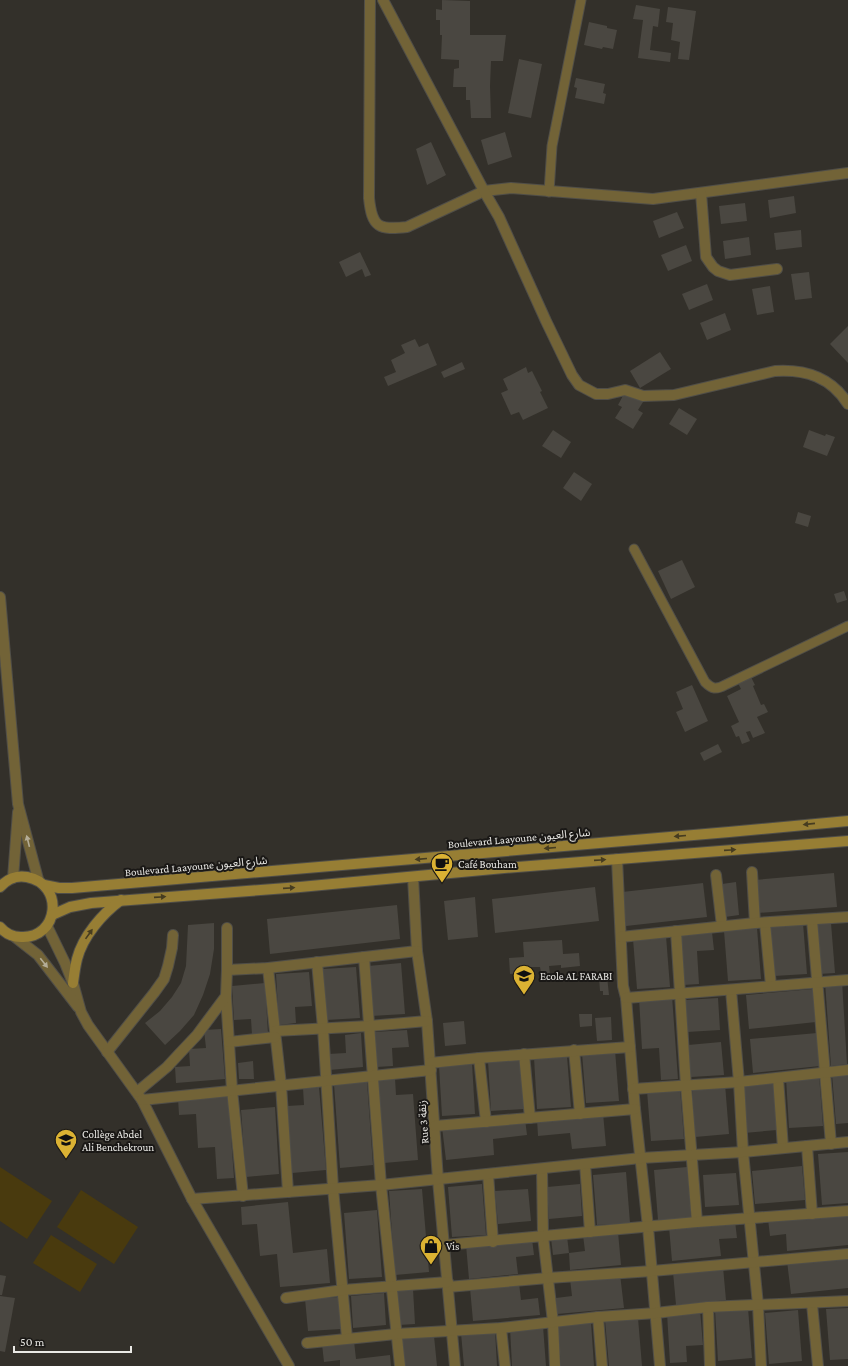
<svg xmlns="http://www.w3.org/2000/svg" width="848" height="1366" font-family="'Crimson Pro','Noto Sans Arabic',serif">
  <rect width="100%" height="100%" fill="#33302a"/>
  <g fill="#493a0e">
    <path d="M0 1167 52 1201 27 1239 0 1221Z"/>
    <path d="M81 1190 138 1227 114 1264 57 1227Z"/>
    <path d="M51 1235 97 1264 80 1292 33 1263Z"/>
  </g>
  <g fill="#4a4741">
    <path d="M442 0 470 1V35H506L503 61H491L490 86 491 118H471L470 100H466V87H453L454 69 459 68V60L441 59 442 35H440V20H436V9L442 10Z"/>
    <path d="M636 5 660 9 658 27 653 26 650 50 671 53 670 62 638 58 643 20 633 19Z"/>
    <path d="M668 7 696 11 689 60 678 59 680 42 671 40 673 23 666 22Z"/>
    <path d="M589 22 607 26V28L617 30 613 49 603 47 602 49 584 45Z"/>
    <path d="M519 59 542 64 531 118 508 113Z"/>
    <path d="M576 78 605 84 603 93 606 94 604 104 575 98 577 88 574 87Z"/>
    <path d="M505 132 512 157 488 165 481 140Z"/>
    <path d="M431 142 446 175 427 185 416 149Z"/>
    <path d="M794 196 796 213 770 218 768 200Z"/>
    <path d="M745 203 747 221 721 224 719 206Z"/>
    <path d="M677 212 684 228 659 238 653 221Z"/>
    <path d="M801 230 802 247 776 250 774 233Z"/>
    <path d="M749 237 751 255 725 259 723 241Z"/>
    <path d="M686 245 692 261 668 271 661 255Z"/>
    <path d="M360 252 371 275 365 277 362 269 346 277 339 262Z"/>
    <path d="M809 272 812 298 795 300 791 274Z"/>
    <path d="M707 284 713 300 689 310 682 294Z"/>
    <path d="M770 286 774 312 757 315 752 289Z"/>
    <path d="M725 313 731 330 707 340 700 323Z"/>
    <path d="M848 326V363L830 344Z"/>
    <path d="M415 339 419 347 428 343 437 365 388 386 384 377 396 372 391 360 405 353 401 345Z"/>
    <path d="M660 352 671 369 640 388 630 371Z"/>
    <path d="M462 362 465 369 444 378 441 372Z"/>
    <path d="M526 367 528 373 532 371 542 391 540 392 548 408 523 420 519 412 511 415 501 393 508 390 503 379Z"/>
    <path d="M625 392 643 402 638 410 643 413 633 429 615 418 622 407 618 405Z"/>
    <path d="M679 408 697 419 687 435 669 424Z"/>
    <path d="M553 430 571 442 561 458 542 446Z"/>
    <path d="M809 430 825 436 826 434 835 437 827 456 803 447Z"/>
    <path d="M574 472 592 484 581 501 563 488Z"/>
    <path d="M798 512 811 516 808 527 795 523Z"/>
    <path d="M682 560 695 587 671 599 658 571Z"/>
    <path d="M844 591 847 600 837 603 834 594Z"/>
    <path d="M750 675 755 685 753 686 761 705 764 704 768 712 757 717 765 733 753 738 750 731 746 732 750 741 742 744 739 736 736 737 731 726 739 722 727 696 741 689 737 681Z"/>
    <path d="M692 685 708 721 685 732 676 712 683 709 676 692Z"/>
    <path d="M718 744 722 752 704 761 700 753Z"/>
    <path d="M834 873 837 907 757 913 754 880Z"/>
    <path d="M736 882 739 915 725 917 720 891 723 890 722 884Z"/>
    <path d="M703 883 707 917 626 926 622 892Z"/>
    <path d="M595 887 599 921 495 933 492 899Z"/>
    <path d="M475 897 478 937 448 940 444 901Z"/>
    <path d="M397 905 400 939 270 954 267 919Z"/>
    <path d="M214 923V949L210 974 203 995 194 1015 180 1031 165 1045 145 1023 160 1011 172 997 181 983 186 966 188 925Z"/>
    <path d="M803 923 807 974 774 976 770 926Z"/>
    <path d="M831 923 835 973 819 974 815 924Z"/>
    <path d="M757 928 761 979 728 981 724 931Z"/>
    <path d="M712 932 714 950 697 951 699 984 683 985 679 935Z"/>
    <path d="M666 936 670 987 637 989 633 939Z"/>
    <path d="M562 940 563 954 579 953 580 966 561 968V965L549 966 550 974 547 979 542 978 540 967H527L528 972 510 974 509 958 524 957 523 942Z"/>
    <path d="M401 963 405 1014 371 1016 368 966Z"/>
    <path d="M356 967 360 1018 326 1020 323 969Z"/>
    <path d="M309 972 312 1006 295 1007 296 1023 279 1025 276 974Z"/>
    <path d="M602 976H607L609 995H603V991H600L599 977Z"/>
    <path d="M842 981 847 1064 831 1066 825 982Z"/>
    <path d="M265 983 268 1034 252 1035 251 1019 234 1020 232 986Z"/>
    <path d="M813 989 816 1022 749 1029 746 995Z"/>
    <path d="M672 996 678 1079 661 1080 659 1048 642 1049 639 998Z"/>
    <path d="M718 998 720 1030 687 1032 685 1000Z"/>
    <path d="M579 1014H592V1026L580 1027Z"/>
    <path d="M611 1017 612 1040 597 1041 595 1018Z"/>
    <path d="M464 1021 466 1044 445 1046 443 1023Z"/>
    <path d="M221 1029 225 1079 176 1083 175 1067 190 1066 189 1049 206 1048 204 1030Z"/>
    <path d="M407 1030 409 1047 392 1048 393 1066 376 1067 374 1032Z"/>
    <path d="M361 1033 363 1067 329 1070 328 1054 346 1053 345 1035Z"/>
    <path d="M817 1033 820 1066 753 1073 750 1039Z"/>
    <path d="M721 1042 724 1075 691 1077 688 1045Z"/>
    <path d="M615 1050 619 1101 586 1103 582 1053Z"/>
    <path d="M567 1056 571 1107 537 1109 534 1058Z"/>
    <path d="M521 1058 524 1109 491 1111 488 1061Z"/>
    <path d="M253 1061 254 1079H239L238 1063Z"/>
    <path d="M472 1063 475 1114 442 1116 439 1066Z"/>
    <path d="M848 1072V1123L836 1124 832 1074Z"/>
    <path d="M819 1075 823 1126 789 1128 786 1078Z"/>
    <path d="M395 1078 396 1095 413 1094 418 1160 384 1163 378 1080Z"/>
    <path d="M773 1080 777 1130 744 1133 740 1082Z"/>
    <path d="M367 1082 373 1165 340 1168 334 1084Z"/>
    <path d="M725 1084 729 1134 695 1137 692 1086Z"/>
    <path d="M319 1087 326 1170 292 1173 287 1106 304 1105 303 1088Z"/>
    <path d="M680 1088 684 1139 651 1141 647 1091Z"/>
    <path d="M228 1094 234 1178 217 1179 215 1147 198 1148 196 1114 179 1115 178 1098Z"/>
    <path d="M275 1107 279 1174 246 1177 241 1110Z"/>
    <path d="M603 1113 606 1146 572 1149 570 1133 538 1136 537 1119Z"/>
    <path d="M525 1119 527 1135 493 1139 494 1155 446 1160 442 1127Z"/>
    <path d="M848 1152V1203L822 1205 818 1154Z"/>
    <path d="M802 1166 805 1200 755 1204 752 1171Z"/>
    <path d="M687 1167 691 1218 658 1220 654 1170Z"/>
    <path d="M626 1172 630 1223 597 1225 593 1175Z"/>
    <path d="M736 1173 739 1205 705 1207 703 1175Z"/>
    <path d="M482 1184 486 1235 452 1237 448 1187Z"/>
    <path d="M580 1184 582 1216 549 1219 547 1187Z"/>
    <path d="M422 1189 429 1272 395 1275 389 1191Z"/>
    <path d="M528 1189 531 1221 498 1224 495 1191Z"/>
    <path d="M288 1202 293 1253 327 1249 330 1283 280 1287 277 1254 260 1256 257 1224 242 1225 241 1207Z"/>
    <path d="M377 1210 382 1277 349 1279 344 1213Z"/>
    <path d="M848 1211V1245L787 1251 786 1234 770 1236 768 1219Z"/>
    <path d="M735 1221 737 1238 719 1239 721 1256 672 1261 669 1227Z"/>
    <path d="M618 1232 621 1265 570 1270 569 1253 585 1251 583 1235Z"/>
    <path d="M567 1236 569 1253 553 1255 551 1238Z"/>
    <path d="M532 1239 534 1255 516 1257 518 1274 469 1279 466 1245Z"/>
    <path d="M848 1254V1288L791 1294 787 1261Z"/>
    <path d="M723 1267 726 1300 676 1305 673 1272Z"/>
    <path d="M620 1274 624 1308 557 1314 556 1298 572 1296 570 1279Z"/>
    <path d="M0 1275 6 1276 2 1295H0Z"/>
    <path d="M519 1283 521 1300 538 1298 540 1315 473 1321 470 1288Z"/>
    <path d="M413 1289 415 1324 399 1325 397 1290Z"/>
    <path d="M384 1293 386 1325 353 1328 351 1296Z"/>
    <path d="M0 1296 15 1298 5 1352 0 1351Z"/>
    <path d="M339 1297 341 1329 308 1331 305 1299Z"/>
    <path d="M748 1308 752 1358 718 1361 715 1310Z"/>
    <path d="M848 1308V1359L830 1360 826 1309Z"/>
    <path d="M700 1310 703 1345 686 1346 687 1362 670 1363 667 1313Z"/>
    <path d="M798 1310 802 1361 769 1364 765 1313Z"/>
    <path d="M638 1318 642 1366H609L605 1320Z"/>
    <path d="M591 1322 594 1366H561L558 1324Z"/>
    <path d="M543 1326 546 1366H512L510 1328Z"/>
    <path d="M495 1330 497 1366H464L461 1333Z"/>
    <path d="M434 1336 437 1366H403L401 1338Z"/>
    <path d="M354 1341 356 1359 390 1355 391 1366H340V1360L324 1362 322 1344Z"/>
  </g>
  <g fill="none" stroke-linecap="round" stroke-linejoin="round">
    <g stroke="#504e48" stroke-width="11">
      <g id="lane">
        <path d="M549 192 552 146 581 0"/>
        <path d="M634 549 705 682C712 689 716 690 725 685L848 626"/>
      </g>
    </g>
    <g stroke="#504e48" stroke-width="12">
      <g id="street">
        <path d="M370 0 369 198C372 228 379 230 407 227L484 191 511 188 653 199 848 173"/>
        <path d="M383 0 484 191 499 217 546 321 572 375 579 385 596 394H608L625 390 643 396 674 395 775 371C806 369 831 377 848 404"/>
        <path d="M701 193 706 257 713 267 718 271 730 275 777 269"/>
        <path d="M0 597 18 804 38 879"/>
        <path d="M617 859 623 986 626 998 635 1109 648 1227 660 1366"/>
        <path d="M752 872 755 923"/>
        <path d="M716 875 722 926"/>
        <path d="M413 877 417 951 427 1021 438 1180 455 1366"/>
        <path d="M13 878 18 812"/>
        <path d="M812 920 831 1144"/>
        <path d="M765 923 771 986"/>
        <path d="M47 926 65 963 73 983 81 1012 88 1025 142 1100 192 1199 289 1366"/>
        <path d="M676 931 686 1086 697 1222"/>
        <path d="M15 937 38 955 78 1007"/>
        <path d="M621 937 755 923 848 917"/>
        <path d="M364 957 381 1185 400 1366"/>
        <path d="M317 962 323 1028 333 1188 347 1338"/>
        <path d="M268 968 281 1085 288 1192"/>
        <path d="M227 970 268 968 417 951"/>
        <path d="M731 990 739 1082 743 1152 758 1305 761 1366"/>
        <path d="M226 996 232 1090 243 1196"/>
        <path d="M626 998 848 980"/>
        <path d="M275 1031 369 1026 427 1021"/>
        <path d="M229 1042 275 1037"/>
        <path d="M574 1050 580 1114"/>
        <path d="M107 1052 154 993 164 979 168 966 172 948 173 935"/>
        <path d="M524 1054 530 1118"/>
        <path d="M479 1058 486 1122"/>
        <path d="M430 1063 479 1058 630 1047"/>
        <path d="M778 1078 783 1148"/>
        <path d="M633 1089 739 1082 848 1070"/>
        <path d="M137 1092 167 1067 180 1053 197 1035 226 996 227 970V928"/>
        <path d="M142 1100 431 1070"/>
        <path d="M435 1126 635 1109"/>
        <path d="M807 1146 812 1214"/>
        <path d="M585 1164 590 1232"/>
        <path d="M542 1169 543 1236 553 1322 555 1366"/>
        <path d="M488 1174 493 1242"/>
        <path d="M192 1199 381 1185 641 1158 743 1152 848 1142"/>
        <path d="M445 1245 697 1222 848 1211"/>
        <path d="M448 1287 548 1278 652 1271 848 1254"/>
        <path d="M286 1298 343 1290 448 1282"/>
        <path d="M812 1304 818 1366"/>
        <path d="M708 1307 710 1366"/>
        <path d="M598 1317 602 1366"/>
        <path d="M501 1328 505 1366"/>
        <path d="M307 1343 396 1334 501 1328 598 1317 656 1313 708 1307 848 1301"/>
      </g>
    </g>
    <g stroke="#504e48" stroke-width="12">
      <g id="secondary">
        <path d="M44 885 59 888H72L729 832 848 821"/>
        <path d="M0 887C7 879 17 875 27 877 65 884 59 939 21 937 13 937 5 933 0 927"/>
        <path d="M52 915 70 907 91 903 300 887 504 868 848 841"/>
        <path d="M73 983C74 975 75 967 77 959 83 936 102 914 121 900"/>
      </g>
    </g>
    <use href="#lane" stroke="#726337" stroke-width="9"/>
    <use href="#street" stroke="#726337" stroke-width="10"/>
    <use href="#secondary" stroke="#977e34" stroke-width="10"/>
  </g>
  <defs><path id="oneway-solid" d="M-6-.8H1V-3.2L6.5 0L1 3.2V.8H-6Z"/></defs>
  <g fill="#463c20">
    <use href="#oneway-solid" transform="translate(809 824) rotate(174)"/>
    <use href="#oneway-solid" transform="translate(680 836) rotate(175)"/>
    <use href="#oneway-solid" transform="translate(550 848) rotate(175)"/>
    <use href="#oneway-solid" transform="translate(730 850) rotate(-4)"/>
    <use href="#oneway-solid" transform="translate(421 859) rotate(175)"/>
    <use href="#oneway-solid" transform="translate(600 860) rotate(-4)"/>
    <use href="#oneway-solid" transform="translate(289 888) rotate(-4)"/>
    <use href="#oneway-solid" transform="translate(160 897) rotate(-4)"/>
    <use href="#oneway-solid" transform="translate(89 934) rotate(-55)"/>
  </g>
  <g fill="#b4ad97">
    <use href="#oneway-solid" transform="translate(28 841) rotate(-104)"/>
    <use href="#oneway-solid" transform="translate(44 963) rotate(52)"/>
  </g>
  <defs>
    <g id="cafe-pin" transform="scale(1.15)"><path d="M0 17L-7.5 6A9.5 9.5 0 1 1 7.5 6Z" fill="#dbb233" stroke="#1a1816"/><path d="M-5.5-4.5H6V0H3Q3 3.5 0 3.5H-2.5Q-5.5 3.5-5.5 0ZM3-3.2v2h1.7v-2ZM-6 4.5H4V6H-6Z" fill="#111"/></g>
    <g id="school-pin" transform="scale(1.15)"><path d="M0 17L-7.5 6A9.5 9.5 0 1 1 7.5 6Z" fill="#dbb233" stroke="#1a1816"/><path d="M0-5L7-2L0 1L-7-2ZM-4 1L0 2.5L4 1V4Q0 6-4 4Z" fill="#111"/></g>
    <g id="shop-pin" transform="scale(1.15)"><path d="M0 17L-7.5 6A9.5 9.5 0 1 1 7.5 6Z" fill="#dbb233" stroke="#1a1816"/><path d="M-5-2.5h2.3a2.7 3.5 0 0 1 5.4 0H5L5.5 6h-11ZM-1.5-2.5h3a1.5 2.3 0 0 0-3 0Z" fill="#111"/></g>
  </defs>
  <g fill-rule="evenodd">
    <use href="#cafe-pin" x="442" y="864"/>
    <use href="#school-pin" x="524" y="976"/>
    <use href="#school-pin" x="66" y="1140"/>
    <use href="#shop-pin" x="431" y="1246"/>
  </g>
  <g text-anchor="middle" stroke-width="4" stroke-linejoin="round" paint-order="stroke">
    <g font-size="11" fill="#eae9e5" stroke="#1a1816">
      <text transform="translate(519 838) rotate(-5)" y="4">Boulevard Laayoune شارع العيون</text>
      <text transform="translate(196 866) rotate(-5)" y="4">Boulevard Laayoune شارع العيون</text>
      <text transform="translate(423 1122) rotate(-94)" y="4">Rue 3 زنقة</text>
    </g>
    <g font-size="11" fill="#eae9e5" stroke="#1a1816" text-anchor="start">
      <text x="458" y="868">Café Bouham</text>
      <text x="540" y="980">Ecole AL FARABI</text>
      <text x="82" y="1138">Collège Abdel<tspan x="82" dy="13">Ali Benchekroun</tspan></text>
      <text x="446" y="1250">Vis</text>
    </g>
  </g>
  <path d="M14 1346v6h117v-6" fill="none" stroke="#eae9e5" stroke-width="2"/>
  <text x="20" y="1346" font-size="12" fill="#eae9e5" stroke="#1a1816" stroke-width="3" paint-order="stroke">50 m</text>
</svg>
